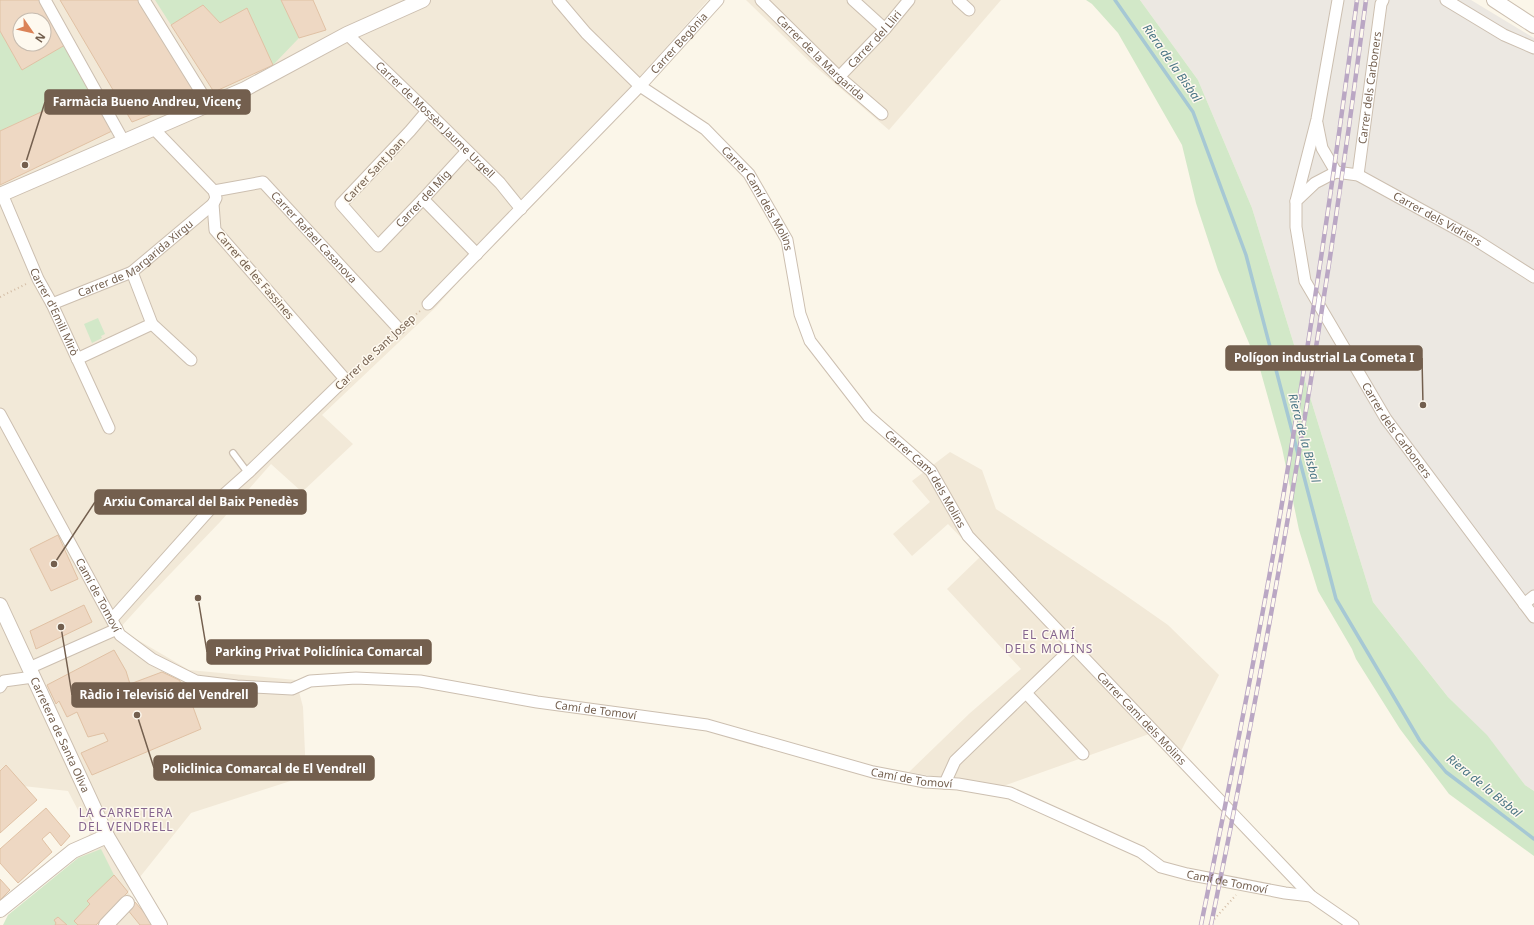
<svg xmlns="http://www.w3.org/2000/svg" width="1534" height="925" font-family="'Noto Sans',sans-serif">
  <rect width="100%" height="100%" fill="#fbf6e9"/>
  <g fill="#f2e9d8" fill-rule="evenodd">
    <path d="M0 0H708L436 307 322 415 353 444 302 492 271 464 220 522 149 596 119 629 189 670 296 680 303 707 306 776 191 813 128 892 152 925H45L90 833 68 791 23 786 0 778ZM20 20H44V44H20Z"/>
    <path d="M746 0H1001L889 130 810 62Z"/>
    <path d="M950 452 982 470 996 509 1118 590 1168 625 1219 675 1176 761 1149 734 998 788 909 772 970 713 1021 669 947 589 980 557 948 524 912 556 893 534 930 502 912 481Z"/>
  </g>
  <path fill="#ece8e2" d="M1140 0H1471L1534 38V791L1525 785 1486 735 1448 697 1373 602 1252 208 1198 80Z"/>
  <g fill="#d2e8c8">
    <path d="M155 0H281L299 38 273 65 220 23 203 5 171 25Z"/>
    <path d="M1086 0H1140L1198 80 1252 208 1373 602 1448 697 1487 735 1525 785 1534 791V856L1449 794 1400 729 1356 659 1352 649 1318 591 1299 530 1282 448 1260 369 1218 270 1196 203 1182 145 1118 33 1092 4Z"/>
    <path d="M0 31 22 70 65 45 91 89 0 131Z"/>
    <path d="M98 318 105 334 101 336 102 338 92 343 84 324Z"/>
    <path d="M101 849 114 875 87 901 90 904 74 921 78 925H3L8 915 78 858Z"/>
  </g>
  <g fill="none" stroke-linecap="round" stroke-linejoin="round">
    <path stroke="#a6c8d4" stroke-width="3.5" d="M1115 0 1193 112 1246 255 1336 599 1420 741 1446 772 1534 839"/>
  </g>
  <g fill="#eed8c3" stroke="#e0c1a4" fill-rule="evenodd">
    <path d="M0 0H41L65 45 22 70 0 31ZM20 20H44V44H20Z"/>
    <path d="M60 0H139L198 96 132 122Z"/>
    <path d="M281 0H313L326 30 299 38Z"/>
    <path d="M203 5 220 23 247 8 273 65 214 92 171 25Z"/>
    <path d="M91 89 112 131 0 185V131Z"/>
    <path d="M58 535 78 579 51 591 30 549Z"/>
    <path d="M84 605 92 622 36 649 30 631Z"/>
    <path d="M114 650 126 671 130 684 162 672 179 680 188 693 201 729 92 775 81 753 108 741 104 733 88 737 77 712 67 717 59 701 56 704 47 685Z"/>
    <path d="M6 765 37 800 0 833V771Z"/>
    <path d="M46 808 70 836 61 846 50 832 42 839 52 852 18 883 0 863V849Z"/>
    <path d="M114 875 128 892 96 925H78L74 921 90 904 87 901Z"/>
    <path d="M0 879 10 890 0 900Z"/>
    <path d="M135 902 155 925H140L127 909Z"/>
    <path d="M58 917 67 925H55L56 923 54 920Z"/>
  </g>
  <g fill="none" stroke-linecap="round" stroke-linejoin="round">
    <g stroke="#ccbfb0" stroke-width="8">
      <path id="service" d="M233 453 248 473"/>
    </g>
    <g stroke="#ccbfb0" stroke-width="13">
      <g id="minor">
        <path d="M45 0 124 142"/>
        <path d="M144 0 209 105"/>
        <path id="s1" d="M558 0 586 33 640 86 705 129 749 174 787 240 800 314 810 341 868 416 931 471 968 536 1311 896 1353 925"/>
        <path id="s2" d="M761 0 839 77 882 114"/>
        <path d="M853 0 885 29"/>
        <path d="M958 0 969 10"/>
        <path d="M1446 0 1504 35 1534 48"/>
        <path id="s3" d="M347 34 427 111 500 183 521 209"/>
        <path id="s4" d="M839 77 885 29 909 0"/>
        <path id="s5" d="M427 111 410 131 341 204 378 246 423 199 467 151"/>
        <path d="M1317 123 1322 148 1336 172"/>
        <path id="s6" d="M1336 172 1315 183 1296 201V227L1305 281 1386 419 1534 617"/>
        <path id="s7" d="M1336 172 1358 175 1471 237 1534 277"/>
        <path id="s8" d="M1358 175 1381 4 1383 0"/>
        <path id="s9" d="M214 191 263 182 399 329"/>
        <path id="s10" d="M2 194 38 279 52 304 109 428"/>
        <path d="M423 199 477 254"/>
        <path d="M1296 201 1317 119 1338 0"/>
        <path d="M132 272 152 324 191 360"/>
        <path id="s11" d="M52 304 132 272 213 204"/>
        <path id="s12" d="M428 304 640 86 718 0"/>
        <path d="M77 359 152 324"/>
        <path id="s13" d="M0 414 120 635 152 659 196 681 237 686 292 689 310 681 356 678 420 681 537 702 707 725 873 772 925 782 958 784 1010 793 1141 852 1161 867 1187 874 1285 893 1311 896"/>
        <path d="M1524 604 1534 596"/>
        <path d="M112 619 221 497 248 473 345 379 215 230 213 204 216 198 214 191 154 129"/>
        <path d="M29 668 117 629"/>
        <path d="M0 687 4 681 33 677"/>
        <path d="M1026 693 1083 754"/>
        <path d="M945 783 955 761 1073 647"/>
      </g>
    </g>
    <g stroke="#ccbfb0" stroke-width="16">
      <g id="tertiary">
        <path d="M1494 0 1534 26"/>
        <path d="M0 195 245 89 347 34 423 0"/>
        <path id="s14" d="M0 605 107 836 160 925"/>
        <path d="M0 910 73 851 107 836"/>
        <path d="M106 925 127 903"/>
      </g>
    </g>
    <g stroke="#d3bca5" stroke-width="2" stroke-dasharray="1 3" stroke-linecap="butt">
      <path d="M0 297 28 283"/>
      <path d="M407 322 420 311"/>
      <path d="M354 371 391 336"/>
      <path d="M1209 925 1236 895"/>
    </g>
    <use href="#service" stroke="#fff" stroke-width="5.5"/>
    <use href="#minor" stroke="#fff" stroke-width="11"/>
    <use href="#tertiary" stroke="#fff" stroke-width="14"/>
    <g stroke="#baa7c4" stroke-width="4.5">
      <g id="rail">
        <path d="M1201 925C1228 793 1255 660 1278 527 1308 352 1334 176 1357 0"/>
        <path d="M1211 925C1274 619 1326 310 1366 0"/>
      </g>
    </g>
    <use href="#rail" stroke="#fef9ef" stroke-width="3" stroke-dasharray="9" stroke-linecap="butt"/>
  </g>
  <g text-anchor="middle" stroke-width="3" stroke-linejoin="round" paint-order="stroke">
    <g font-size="11" fill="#735f4e" stroke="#fef9ef">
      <text dy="4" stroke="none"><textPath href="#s4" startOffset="52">Carrer del Lliri</textPath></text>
      <text dy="4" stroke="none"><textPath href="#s12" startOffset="362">Carrer Begònia</textPath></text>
      <text dy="4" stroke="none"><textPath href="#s2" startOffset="83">Carrer de la Margarida</textPath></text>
      <text dy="4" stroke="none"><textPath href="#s8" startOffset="88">Carrer dels Carboners</textPath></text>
      <text dy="4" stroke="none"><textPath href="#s3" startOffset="123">Carrer de Mossèn Jaume Urgell</textPath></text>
      <text transform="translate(374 170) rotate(-47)" y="4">Carrer Sant Joan</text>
      <text dy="4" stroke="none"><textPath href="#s5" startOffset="248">Carrer del Mig</textPath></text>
      <text dy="4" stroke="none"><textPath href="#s1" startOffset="285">Carrer Camí dels Molins</textPath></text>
      <text dy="4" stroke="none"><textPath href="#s7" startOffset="113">Carrer dels Vidriers</textPath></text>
      <text dy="4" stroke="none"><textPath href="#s9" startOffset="125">Carrer Rafael Casanova</textPath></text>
      <text dy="4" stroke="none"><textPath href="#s11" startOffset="96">Carrer de Margarida Xirgu</textPath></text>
      <text transform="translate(255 275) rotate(49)" y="4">Carrer de les Fassines</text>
      <text dy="4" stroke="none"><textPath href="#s10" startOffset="129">Carrer d'Emili Mirò</textPath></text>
      <text transform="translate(375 352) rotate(-43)" y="4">Carrer de Sant Josep</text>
      <text dy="4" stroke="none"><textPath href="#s6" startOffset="306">Carrer dels Carboners</textPath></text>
      <text dy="4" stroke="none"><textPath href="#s1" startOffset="621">Carrer Camí dels Molins</textPath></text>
      <text dy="4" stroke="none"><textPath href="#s13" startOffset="206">Camí de Tomoví</textPath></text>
      <text dy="4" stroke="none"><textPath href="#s13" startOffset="745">Camí de Tomoví</textPath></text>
      <text dy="4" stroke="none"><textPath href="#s1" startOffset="945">Carrer Camí dels Molins</textPath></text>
      <text dy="4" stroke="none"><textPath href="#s14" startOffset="143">Carretera de Santa Oliva</textPath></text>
      <text dy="4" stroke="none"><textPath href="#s13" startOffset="1069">Camí de Tomoví</textPath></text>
      <text dy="4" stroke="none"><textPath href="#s13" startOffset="1405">Camí de Tomoví</textPath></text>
    </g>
    <g font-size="12" font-style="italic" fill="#4a7585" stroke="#fef9ef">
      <text transform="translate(1172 63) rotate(55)" y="4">Riera de la Bisbal</text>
      <text transform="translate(1304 438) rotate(75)" y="4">Riera de la Bisbal</text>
      <text transform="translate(1484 786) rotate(39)" y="4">Riera de la Bisbal</text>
    </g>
    <g font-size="12" letter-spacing="1" fill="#86668f" stroke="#fef9ef">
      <text x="1049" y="639">EL CAMÍ<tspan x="1049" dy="14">DELS MOLINS</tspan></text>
      <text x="126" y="817">LA CARRETERA<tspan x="126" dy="14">DEL VENDRELL</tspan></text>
    </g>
  </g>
  <path fill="none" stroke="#735f4e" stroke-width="1.5" d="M25 165L45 102M1423 405L1422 358M54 564L95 502M198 598L207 652M61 627L72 695M137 715L154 768"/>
  <g fill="#735f4e" stroke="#fef9ef" stroke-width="1.5">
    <circle cx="25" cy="165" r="4"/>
    <circle cx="1423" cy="405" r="4"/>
    <circle cx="54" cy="564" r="4"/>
    <circle cx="198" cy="598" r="4"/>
    <circle cx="61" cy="627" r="4"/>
    <circle cx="137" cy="715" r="4"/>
  </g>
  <g fill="#735f4e" stroke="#735f4e" stroke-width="1.5">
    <rect x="45" y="90" width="205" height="24" rx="4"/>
    <rect x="1226" y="346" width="196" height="24" rx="4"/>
    <rect x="95" y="490" width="211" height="24" rx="4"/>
    <rect x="207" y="640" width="224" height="24" rx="4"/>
    <rect x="72" y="683" width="185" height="24" rx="4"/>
    <rect x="154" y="756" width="220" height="24" rx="4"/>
  </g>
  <g font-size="12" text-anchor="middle" font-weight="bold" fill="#fff">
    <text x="147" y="106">Farmàcia Bueno Andreu, Vicenç</text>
    <text x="1324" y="362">Polígon industrial La Cometa I</text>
    <text x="201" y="506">Arxiu Comarcal del Baix Penedès</text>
    <text x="319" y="656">Parking Privat Policlínica Comarcal</text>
    <text x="164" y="699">Ràdio i Televisió del Vendrell</text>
    <text x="264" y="773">Policlinica Comarcal de El Vendrell</text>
  </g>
  <g transform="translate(32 32) rotate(124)"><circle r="19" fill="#fef9ef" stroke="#c6bbaf"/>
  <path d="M0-3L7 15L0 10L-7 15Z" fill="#db8358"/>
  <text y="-6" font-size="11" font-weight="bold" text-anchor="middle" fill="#735f4e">N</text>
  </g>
</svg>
